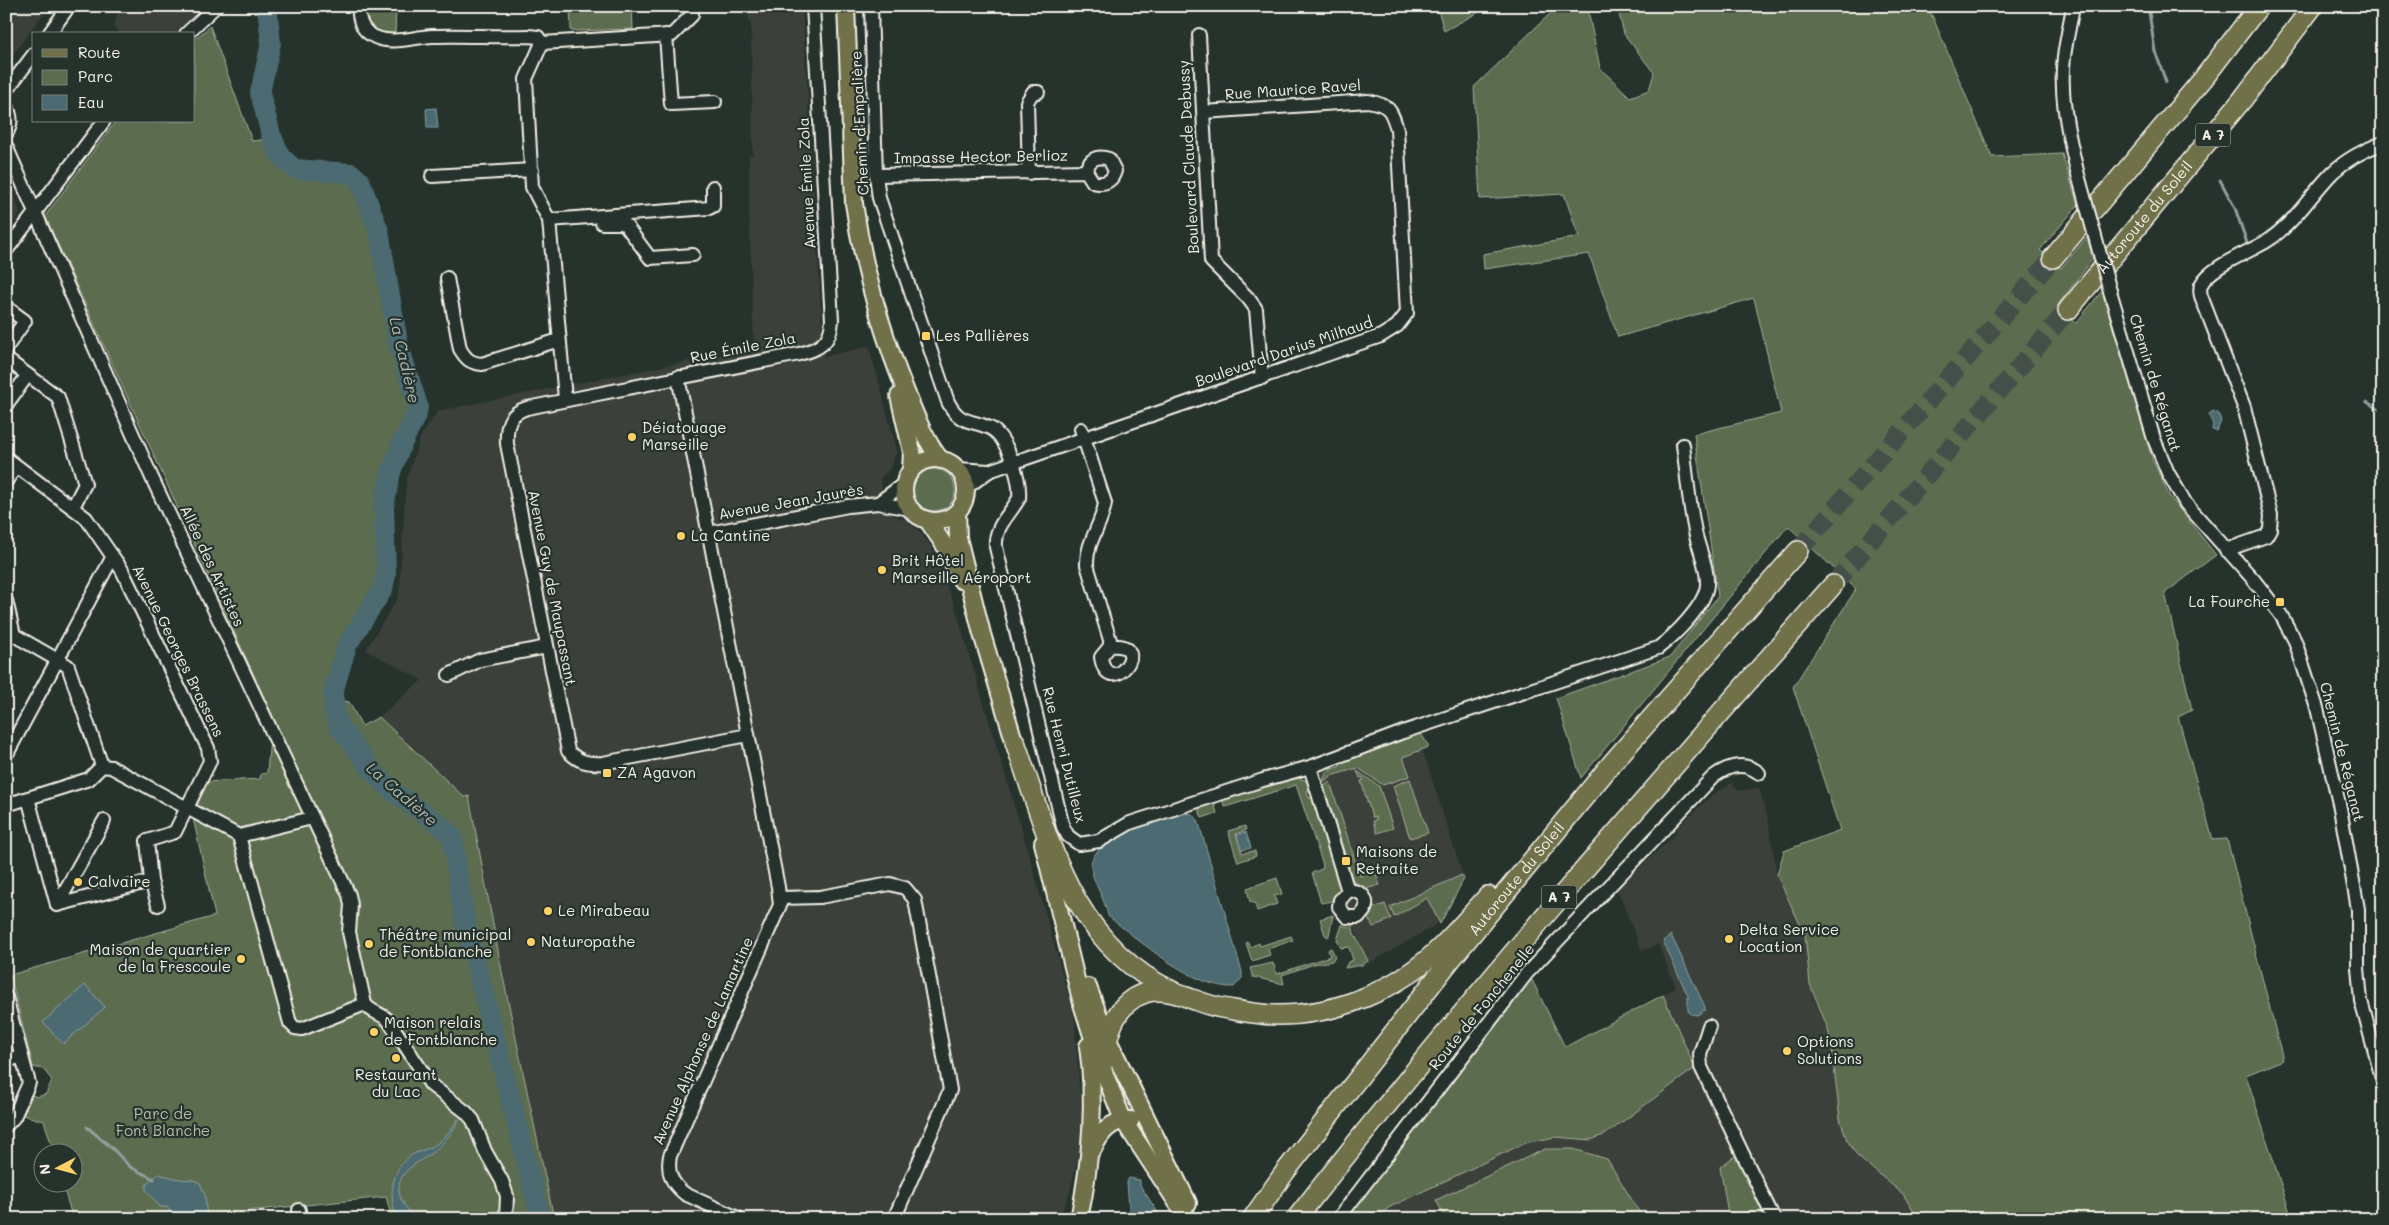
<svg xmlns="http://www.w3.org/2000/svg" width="2389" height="1225" font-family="Mali,sans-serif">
  <rect width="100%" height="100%" fill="#26332d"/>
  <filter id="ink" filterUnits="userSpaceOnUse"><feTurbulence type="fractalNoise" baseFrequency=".02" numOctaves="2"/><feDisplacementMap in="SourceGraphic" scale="10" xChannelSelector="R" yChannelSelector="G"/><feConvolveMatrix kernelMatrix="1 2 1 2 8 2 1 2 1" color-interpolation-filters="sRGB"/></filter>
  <g filter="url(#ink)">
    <g fill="#3b413a">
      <path d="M6 6H49L6 64Z"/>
      <path d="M119 6H206L175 34H121L114 27Z"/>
      <path d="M748 6H802L824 357 869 346 897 450 891 467 880 479 887 513 905 520 918 530 931 546 954 604 1030 858 1074 1016 1083 1136 1070 1191 1059 1219H554L502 972 469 796 464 797 379 717 422 680 366 650 399 596 406 482 420 438 438 411 754 348 749 207V155H753L751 23 749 22Z"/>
      <path d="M6 175 20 213 6 232Z"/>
      <path d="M1419 739 1464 879 1436 925 1368 964 1353 924 1333 918 1336 899 1341 893 1305 772Z"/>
      <path d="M1732 783 1738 791 1759 788 1768 819 1777 875 1805 935 1814 999 1828 1029 1832 1049 1886 1178 1903 1194 1918 1219H1351L1532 980 1606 1134 1695 1068 1663 995 1676 987 1658 944 1642 951 1615 884 1625 881 1677 833 1675 830 1712 795Z"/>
    </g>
    <g fill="#5c6d4f" stroke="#a8af9c">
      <path d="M362 6H396L395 36 378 33 367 25Z"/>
      <path d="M570 6H632L633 29 571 31Z"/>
      <path d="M1437 6H1490L1444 31Z"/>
      <path d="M1558 6H1587L1600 68 1630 97 1649 90 1654 73 1624 34 1617 6H1928L1992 157 2062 154 2078 205 2040 250 2061 268 2087 237 2093 259 2057 306 2076 323 2102 291 2153 461 2170 497 2216 555 2165 593 2192 710 2178 717 2213 840 2227 839 2283 1060 2246 1075 2292 1219H1918L1903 1194 1858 1157 1847 1140 1840 1119 1832 1049 1828 1029 1810 984 1805 935 1777 875 1784 851 1840 830 1793 687 1856 589 1788 526 1581 778 1556 698 1670 657 1718 596 1694 434 1781 413 1754 298 1618 337 1589 254 1484 269 1483 254 1579 237 1564 194 1480 199 1474 87Z"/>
      <path d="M210 26 252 141 270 139 279 158 295 170 349 175 359 182 375 230 396 344 415 407 390 471 381 506 383 577 379 588 345 643 328 697 349 702 362 726 379 717 464 797 469 796 502 972 554 1219H392L386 1197 247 1211 248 1219H73L62 1183 72 1182V1152H54L44 1121 23 1115 32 1095 37 1097 46 1094 52 1080 43 1069 33 1067 10 975 215 916 193 818 205 782 260 779 261 774 267 773 272 715 45 216 116 121H194V40Z"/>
      <circle cx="934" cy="490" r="21"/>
      <path d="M1417 733 1422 735 1429 747 1403 757 1410 776 1383 785 1358 768 1331 776 1322 783 1327 771 1340 766V762Z"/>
      <path d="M1357 771 1379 786 1393 828 1377 833 1373 821 1376 820V817H1372L1361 781 1364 780 1362 777 1360 778Z"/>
      <path d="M1292 777 1305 780 1312 790 1307 791 1309 798 1314 797 1342 885C1340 899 1334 901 1321 903L1312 873 1322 869 1323 865 1296 785 1225 807 1222 800Z"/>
      <path d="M1410 779 1428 833 1410 838 1393 786Z"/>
      <path d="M1330 782 1360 876 1375 871 1380 885 1365 889 1353 881 1324 786Z"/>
      <path d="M1214 803 1217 813 1202 818 1198 807Z"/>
      <path d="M1245 826 1246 830 1236 834 1242 853 1255 851 1256 856 1238 862 1228 831Z"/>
      <path d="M1462 875 1464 879 1440 924 1427 898 1394 917 1390 907Z"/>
      <path d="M1277 878 1282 894 1274 896 1277 904 1257 911 1255 904 1250 902 1247 888Z"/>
      <path d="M1372 903 1373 908 1385 904 1391 919 1373 927 1367 917Z"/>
      <path d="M1333 915 1329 935 1328 937 1325 935 1320 919Z"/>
      <path d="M1352 924 1354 933 1368 961 1362 965 1345 968 1348 962 1353 960 1349 947 1341 948 1337 940 1342 925 1348 927Z"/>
      <path d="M1291 936 1293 940 1268 949 1270 955 1252 961 1246 943 1248 942 1250 947 1259 943 1260 946Z"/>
      <path d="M1331 948 1335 956 1332 961 1314 964 1282 975 1284 984 1253 977 1250 968 1273 963 1277 974 1330 956 1328 950Z"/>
      <path d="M1528 980H1532L1565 1047 1663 995 1695 1068 1606 1134 1591 1140 1555 1137 1525 1143 1390 1207 1374 1219H1348L1345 1217Z"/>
      <path d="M1545 1149H1573L1607 1159 1641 1215V1219H1446L1436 1200Z"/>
      <path d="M1736 1155 1766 1219H1729L1720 1167Z"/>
    </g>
    <g fill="#4b6a71" stroke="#8fa0a1">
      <path d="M436 108 438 128H427L426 109Z"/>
      <path d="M2213 411 2219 414 2221 421 2217 431 2212 430 2213 425 2209 414Z"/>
      <path d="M1185 813 1192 814 1198 820 1242 972V978L1234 987C1195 989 1138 940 1108 916 1106 900 1091 880 1091 865 1091 839 1163 816 1185 813Z"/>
      <path d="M1246 832 1251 848 1241 850 1237 835Z"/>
      <path d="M1671 935 1705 1007V1010L1697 1015 1691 1014 1688 1011V996L1663 941Z"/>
      <path d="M85 985 105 1007 63 1044 43 1022Z"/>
      <path d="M458 1119 459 1120C453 1131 445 1142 435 1150 421 1163 393 1170 400 1196 402 1204 410 1212 415 1219H397C388 1199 391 1169 410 1156 417 1151 427 1150 435 1145 444 1139 452 1128 458 1119Z"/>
      <path d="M158 1174 179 1179 194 1180 200 1183 205 1195 207 1219H176L167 1207H160L146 1190V1185Z"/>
      <path d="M1129 1178 1140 1180V1185L1162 1219H1130L1127 1182Z"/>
    </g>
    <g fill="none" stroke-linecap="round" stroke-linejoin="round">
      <g stroke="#8fa0a1" stroke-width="3">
        <path d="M2148 6 2155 51 2166 82"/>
        <path d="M2220 180 2235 208 2247 243"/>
        <path d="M2367 402 2383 412"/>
        <path d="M87 1127 113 1149 130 1167 154 1179"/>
      </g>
      <path stroke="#4b6a71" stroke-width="20" d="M267 6 271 43 260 93 271 135 281 157 295 169 351 173 360 181 379 231 398 343 418 406 417 413 401 446 391 472 384 506 386 575 383 589 347 645 334 689V709L338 725 374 773 394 792 436 822 452 836 464 917 541 1219"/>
      <g stroke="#455049" stroke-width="19" stroke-dasharray="19 9" stroke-linecap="butt">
        <path d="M1798 551 2053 258"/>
        <path d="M1833 585 2068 310"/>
      </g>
      <g stroke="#f4f1e8" stroke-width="16">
        <g id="minor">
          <path d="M358 6C359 20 361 31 375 37 392 45 414 37 432 36 464 35 496 37 528 36L538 37 542 43"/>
          <path d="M871 6 876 175 879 198 948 402C960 425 970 419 990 428 1007 436 1021 480 1019 498 1010 515 994 526 996 547L1063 827 1068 836 1079 844 1099 841 1130 823 1263 780 1310 767 1403 732 1658 648C1674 636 1705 606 1707 585 1708 569 1700 552 1696 536 1689 506 1687 475 1683 445"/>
          <path d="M2073 6C2070 26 2064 47 2063 68 2061 102 2069 138 2077 171"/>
          <path d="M49 34 69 6"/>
          <path d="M186 34 216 6"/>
          <path d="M666 35 671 104 715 102"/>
          <path d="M1199 35 1211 261 1248 298 1256 309 1262 378"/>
          <path d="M6 91 34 54"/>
          <path d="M6 106C12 115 12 125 6 134"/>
          <path d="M6 146 152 478 349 895 351 905 349 932 365 1004C371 1013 382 1013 389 1021L431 1085 466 1112 473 1120 485 1151 502 1181 507 1196 506 1219"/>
          <path d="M1029 173 1027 102 1033 92H1038"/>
          <path d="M876 175 1086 171 1093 182C1104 185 1112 182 1115 171L1109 159C1097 155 1089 159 1086 171"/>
          <path d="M432 176 532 170"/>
          <path d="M549 220 709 208 713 206V187"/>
          <path d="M602 223H624L650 258 693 255"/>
          <path d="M6 251 104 121"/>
          <path d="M447 278 460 349C466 359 470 363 482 364L559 340"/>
          <path d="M2110 291 2154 439 2168 473 2186 504 2253 579 2281 615 2295 641 2317 708 2340 808 2358 909V968L2361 1001 2383 1082"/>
          <path d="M6 307 25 321 6 348"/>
          <path d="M6 359 58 397 85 484 73 507"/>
          <path d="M678 377 778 887 780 905 670 1156C667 1172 671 1183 685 1194L740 1219"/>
          <path d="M565 399 549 220 532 187 526 79 542 43 672 35 692 15 691 6"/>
          <path d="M6 405 27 376"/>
          <path d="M1081 429 1105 503C1102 525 1086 542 1087 565L1110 640V646L1101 657C1108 703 1157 641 1110 646"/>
          <path d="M6 458 86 518 122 570 208 748 210 761 175 832 147 841 151 881 57 905 28 798"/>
          <path d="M957 469 989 471"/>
          <path d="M6 481 16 467"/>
          <path d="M966 488 989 471 1381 336 1397 326 1407 313 1397 129C1391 109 1389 105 1368 101L1204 112"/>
          <path d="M878 503 905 483"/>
          <path d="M709 533 848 506 878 503 910 509"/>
          <path d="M2226 550 2266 536 2270 529 2271 515 2244 407 2201 296C2200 292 2200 288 2201 285 2209 267 2251 251 2267 241 2295 223 2311 194 2333 172 2348 158 2364 150 2383 143"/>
          <path d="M6 600 14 635 68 666 102 766"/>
          <path d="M449 675 480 660 547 647"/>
          <path d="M748 735 603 763C587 764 579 762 568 751L507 444C506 426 509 413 527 408L799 354C819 349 831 343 832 320L813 6"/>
          <path d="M8 752 112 558"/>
          <path d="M1310 767 1348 891 1340 900 1339 907 1347 917H1358C1373 907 1366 889 1348 891"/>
          <path d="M6 805 89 779 102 766 111 767 239 836 312 818"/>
          <path d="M239 836 290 1023 295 1028 302 1029 365 1004"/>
          <path d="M151 881 158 905"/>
          <path d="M780 898 820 897 890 884 905 888 915 900 950 1090 894 1219"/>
          <path d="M57 905 104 821"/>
          <path d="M6 997 29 1083 14 1117 6 1126"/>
          <path d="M1709 1026 1700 1054 1701 1067 1774 1219"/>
          <path d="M6 1061 22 1056"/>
          <path d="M299 1210 300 1219"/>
          <path d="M1338 1219 1527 973 1713 777C1727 766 1744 761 1759 773"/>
        </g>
      </g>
      <g stroke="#f4f1e8" stroke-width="20">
        <g id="major">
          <path d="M846 6 854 203C863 269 881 330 906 392 916 416 924 439 941 460"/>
          <path d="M899 396 912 452 911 470"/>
          <circle cx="935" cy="490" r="31"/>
          <path d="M957 512 958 538 982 634 1018 754"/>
          <path d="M928 521 945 546 961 580"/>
          <path d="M1043 843 1082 1004 1102 1067 1123 1120 1188 1219"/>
          <path d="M1088 987 1108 1040 1188 1203"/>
          <path d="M1093 1149C1101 1132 1111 1120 1131 1120"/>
          <path d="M1079 1219C1091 1162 1096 1104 1088 1046"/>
        </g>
      </g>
      <g stroke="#f4f1e8" stroke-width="22">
        <g id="highway">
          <path d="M2053 258 2203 79 2259 6"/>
          <path id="s1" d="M2068 310 2242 100 2313 6"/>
          <path d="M1015 742C1049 839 1071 943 1172 991"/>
          <path d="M1102 1067C1107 1037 1113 1003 1145 993 1170 985 1197 1004 1222 1008 1241 1011 1259 1015 1278 1015 1339 1015 1399 989 1442 946 1458 930 1473 913 1488 896"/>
          <path id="s2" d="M1252 1219 1285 1172 1452 958 1613 762 1798 551"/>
          <path d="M1296 1219C1467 1000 1650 793 1833 585"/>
        </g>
      </g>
      <use href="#minor" stroke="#26332d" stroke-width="12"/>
      <use href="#major" stroke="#6f704a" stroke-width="16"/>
      <use href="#highway" stroke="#6f704a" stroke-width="19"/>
      <g stroke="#f4f1e8" stroke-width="16" stroke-linecap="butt">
        <path id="minor-bridge" d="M2077 171 2110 291"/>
      </g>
      <use href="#minor-bridge" stroke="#26332d" stroke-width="12"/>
    </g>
  </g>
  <g fill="#ffd166" stroke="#26332d" stroke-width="2">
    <rect x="921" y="331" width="10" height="10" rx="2.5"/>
    <circle cx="632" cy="437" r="5"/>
    <circle cx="681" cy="536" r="5"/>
    <circle cx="882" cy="570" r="5"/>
    <rect x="2275" y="597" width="10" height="10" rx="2.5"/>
    <rect x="602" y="768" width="10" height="10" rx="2.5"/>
    <rect x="1341" y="856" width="10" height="10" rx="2.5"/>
    <circle cx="78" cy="882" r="5"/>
    <circle cx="548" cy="911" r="5"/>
    <circle cx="1729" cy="939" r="5"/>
    <circle cx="531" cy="942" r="5"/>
    <circle cx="369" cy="944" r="5"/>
    <circle cx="241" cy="959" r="5"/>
    <circle cx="374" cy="1032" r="5"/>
    <circle cx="1787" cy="1051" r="5"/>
    <circle cx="396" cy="1058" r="5"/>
  </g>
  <g text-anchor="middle" stroke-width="4.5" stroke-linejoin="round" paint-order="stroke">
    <g fill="#26332d" stroke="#b6b8b0" stroke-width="1">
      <rect x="2195.5" y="123.5" width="35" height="23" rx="4"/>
      <rect x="1541.5" y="885.5" width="35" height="23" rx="4"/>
    </g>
    <g font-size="14" font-weight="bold" fill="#f4f1e8">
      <text x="2213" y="140">A 7</text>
      <text x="1559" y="902">A 7</text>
    </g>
    <g font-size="15" fill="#f4f1e8" stroke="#26332d">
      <text transform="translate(1293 90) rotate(-4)" y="5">Rue Maurice Ravel</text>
      <text transform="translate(860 123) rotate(-93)" y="5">Chemin d'Empalière</text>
      <text transform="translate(981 157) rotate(-1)" y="5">Impasse Hector Berlioz</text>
      <text transform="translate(1189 157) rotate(-93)" y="5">Boulevard Claude Debussy</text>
      <text transform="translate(807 183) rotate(-93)" y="5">Avenue Émile Zola</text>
      <text dy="5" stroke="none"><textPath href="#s1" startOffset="120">Autoroute du Soleil</textPath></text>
      <text transform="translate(743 348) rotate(-11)" y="5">Rue Émile Zola</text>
      <text transform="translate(1284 352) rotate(-19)" y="5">Boulevard Darius Milhaud</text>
      <text transform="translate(2155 383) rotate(73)" y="5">Chemin de Réganat</text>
      <text transform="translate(791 502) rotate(-10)" y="5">Avenue Jean Jaurès</text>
      <text transform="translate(212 566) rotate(65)" y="5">Allée des Artistes</text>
      <text transform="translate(552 588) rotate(79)" y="5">Avenue Guy de Maupassant</text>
      <text transform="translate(178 651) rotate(64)" y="5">Avenue Georges Brassens</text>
      <text transform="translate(2342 752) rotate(76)" y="5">Chemin de Réganat</text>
      <text transform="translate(1064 755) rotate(76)" y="5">Rue Henri Dutilleux</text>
      <text dy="5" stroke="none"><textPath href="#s2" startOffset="431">Autoroute du Soleil</textPath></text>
      <text transform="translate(1482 1007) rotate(-51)" y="5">Route de Fonchenelle</text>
      <text transform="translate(703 1041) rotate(-66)" y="5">Avenue Alphonse de Lamartine</text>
    </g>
    <g font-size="15" fill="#f4f1e8" stroke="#26332d" text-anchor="start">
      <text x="936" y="341">Les Pallières</text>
      <text x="642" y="433">Déiatouage<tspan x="642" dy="17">Marseille</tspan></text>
      <text x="691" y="541">La Cantine</text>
      <text x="892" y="566">Brit Hôtel<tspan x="892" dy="17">Marseille Aéroport</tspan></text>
      <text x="2270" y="607" text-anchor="end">La Fourche</text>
      <text x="617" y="778">ZA Agavon</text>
      <text x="1356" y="857">Maisons de<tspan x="1356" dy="17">Retraite</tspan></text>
      <text x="88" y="887">Calvaire</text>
      <text x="558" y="916">Le Mirabeau</text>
      <text x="1739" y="935">Delta Service<tspan x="1739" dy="17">Location</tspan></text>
      <text x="379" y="940">Théâtre municipal<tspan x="379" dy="17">de Fontblanche</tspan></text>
      <text x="541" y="947">Naturopathe</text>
      <text x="231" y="955" text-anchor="end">Maison de quartier<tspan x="231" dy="17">de la Frescoule</tspan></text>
      <text x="384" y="1028">Maison relais<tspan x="384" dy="17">de Fontblanche</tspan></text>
      <text x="1797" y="1047">Options<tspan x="1797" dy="17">Solutions</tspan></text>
      <text x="396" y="1080" text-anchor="middle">Restaurant<tspan x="396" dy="17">du Lac</tspan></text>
    </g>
    <g font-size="15" fill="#b7bcab" stroke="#26332d">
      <text x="163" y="1119">Parc de<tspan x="163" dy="17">Font Blanche</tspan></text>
    </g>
    <g font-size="16" font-style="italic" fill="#b0bbb8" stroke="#26332d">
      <text transform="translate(405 360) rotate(77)" y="6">La Cadière</text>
      <text transform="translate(402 794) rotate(41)" y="6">La Cadière</text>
    </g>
  </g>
  <rect width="2389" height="1225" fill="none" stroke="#26332d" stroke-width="25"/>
  <rect x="12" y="12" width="2364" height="1200" fill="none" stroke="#f4f1e8" stroke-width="2" filter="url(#ink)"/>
  <rect x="32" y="32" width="162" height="90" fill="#26332d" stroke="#787f78"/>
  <rect x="42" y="49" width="25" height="8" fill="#6f704a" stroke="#787f78"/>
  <text x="78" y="58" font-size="15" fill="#f4f1e8">Route</text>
  <rect x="42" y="70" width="25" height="15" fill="#5c6d4f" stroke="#787f78"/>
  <text x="78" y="82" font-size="15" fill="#f4f1e8">Parc</text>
  <rect x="42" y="95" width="25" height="15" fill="#4b6a71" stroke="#787f78"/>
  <text x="78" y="108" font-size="15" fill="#f4f1e8">Eau</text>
  <g transform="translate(58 1168) rotate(264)"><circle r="24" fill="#26332d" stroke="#787f78"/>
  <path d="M0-4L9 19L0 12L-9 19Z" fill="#ffd166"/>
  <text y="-8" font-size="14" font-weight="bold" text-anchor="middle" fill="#f4f1e8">N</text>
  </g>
</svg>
